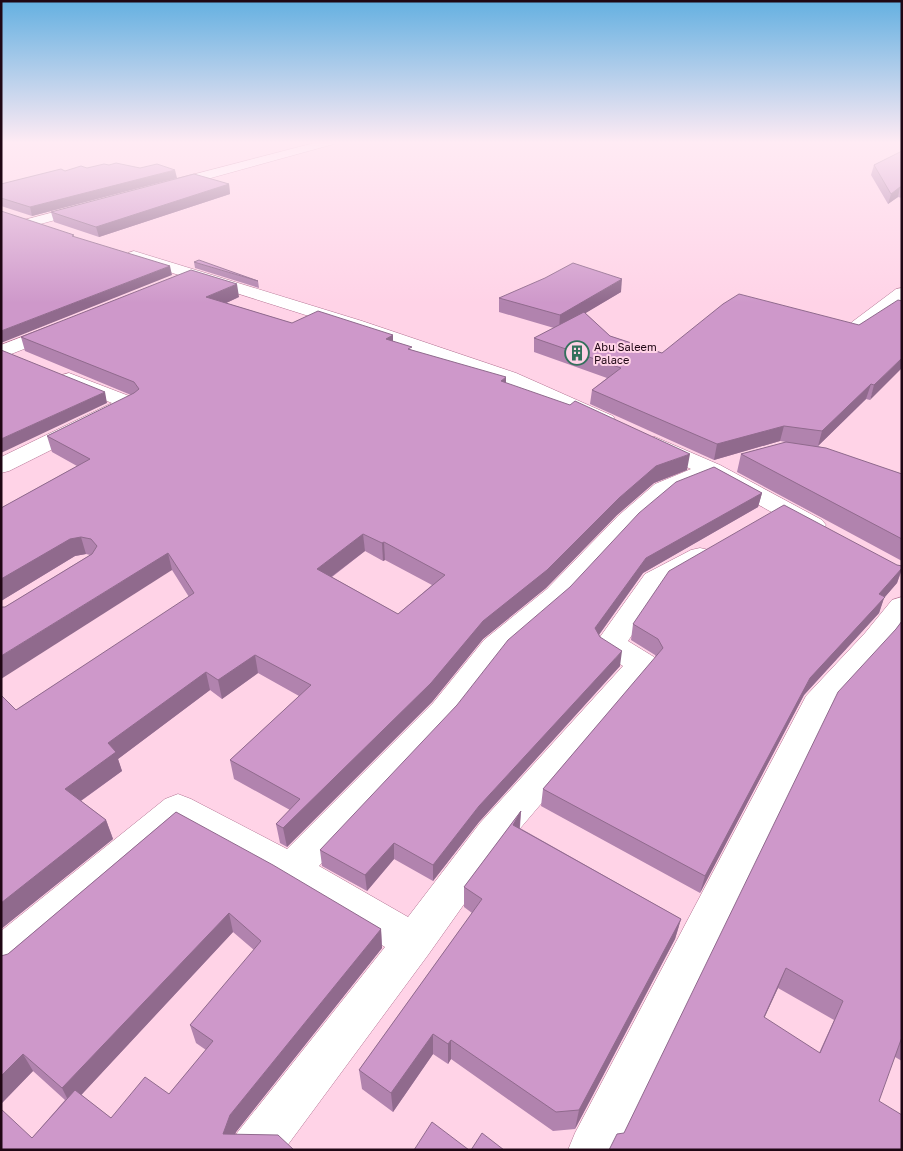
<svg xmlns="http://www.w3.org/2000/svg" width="903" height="1151" font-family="'Golos Text',sans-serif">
  <rect width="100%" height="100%" fill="#ffd3e7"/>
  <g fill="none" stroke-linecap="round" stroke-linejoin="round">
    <g stroke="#b37191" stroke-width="1">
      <g id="minor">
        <path d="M318 142H336L334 144 171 189 166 190 159 186 161 183Z"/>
        <path d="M88 203 93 204 95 207 93 210 29 227 24 226 22 223 24 220Z"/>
        <path d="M134 251 362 321 516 373 613 416 616 421 613 426 605 428 597 426 502 381 350 329 128 259 126 256 128 253Z"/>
        <path d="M902 288V301L864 330 858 332 852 330 849 326 852 322 896 289Z"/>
        <path d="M58 323 65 325 67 329 65 333 1 358V345Z"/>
        <path d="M69 373 137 399 141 403 137 407 9 471 1 473V457L112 403 62 383 59 379 62 375Z"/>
        <path d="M655 437 720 465 822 520 826 525 822 530 813 533 804 530 710 478 673 494 636 526 567 601 506 654 455 719 319 866 408 917 480 823 623 666 599 651 595 644 645 574 691 550 700 548 709 550 713 556 709 562 665 586 628 641 654 657 658 664 654 671 506 845 428 955 284 1150H230L237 1133 385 947 277 882 181 828 16 971 1 976V931L165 799 178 794 191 799 287 849 433 703 484 640 547 589 618 516 655 484 691 469 647 449 644 444 647 439Z"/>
        <path d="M902 597V627L887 647 830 710 618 1150H568L575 1133 806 696 865 633 892 600Z"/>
      </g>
    </g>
    <use href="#minor" fill="#fff" fill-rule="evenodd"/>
  </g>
  <g fill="#b183ae" fill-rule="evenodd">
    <path d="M902 151V198L898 197 888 204 871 175 874 165Z"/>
    <path d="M109 165 177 178 32 216 1 206V184L65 171Z"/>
    <path d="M229 184 230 194 99 237 54 222 51 212Z"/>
    <path d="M194 262 258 281 259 288 195 268Z"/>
    <path d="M621 292 585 313 610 336 662 353 859 325 902 301 870 400 866 399 818 446 902 474V561L737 472 741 454 786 442 780 441 714 460 590 404 592 390 607 378 534 352V338L554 328 499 312V298Z"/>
    <path d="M239 297 226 303 292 323 393 335V341L412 350 506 383 687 470 654 483 617 515 546 588 483 639 432 702 287 847 280 843 276 824 290 810 234 779 230 760 299 696 258 673 222 699 210 690 118 759 122 771 81 801 106 820 113 839 1 929V695L16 710 189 597 172 570 5 607 90 555 86 554 75 556 1 601V508L77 466 52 452 47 436 131 395 25 351 21 337ZM365 551 383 561 385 560 432 585 398 614 332 577Z"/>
    <path d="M714 467 762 493 758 507 643 573 599 635 620 666 479 822 433 881 394 859 367 891 322 866 320 850Z"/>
    <path d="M897 565 902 566V570L897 583 884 598 879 613 804 695 700 893 541 806 543 789 656 657 655 655 631 640 633 624Z"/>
    <path d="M902 621V1061L895 1057 624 1133 896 629ZM778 988 834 1020 819 1053 764 1018Z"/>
    <path d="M521 811 520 828 681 919 675 939 575 1129 553 1131 451 1059 448 1064 433 1054 393 1112 362 1089 359 1070 472 913 464 907V887Z"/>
    <path d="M176 812 381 929 382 948 236 1132 235 1135 32 1138 65 1100 33 1071 1 1104 8 954ZM233 932 254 950 190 1025 196 1043 206 1050 169 1094 111 1118 81 1095Z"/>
  </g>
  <g fill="#906a8d">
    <path d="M175 170 177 178 32 216 30 207Z"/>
    <path d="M229 184 230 194 99 237 96 227Z"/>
    <path d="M900 187 898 197 888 204 891 194Z"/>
    <path d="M170 266 172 275 1 343V331Z"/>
    <path d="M622 279 621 292 559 329 560 315Z"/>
    <path d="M237 284 239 297 209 311 206 297Z"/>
    <path d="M393 335V349L386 339Z"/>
    <path d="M902 358V368L870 400 874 385Z"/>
    <path d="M506 377V392L501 381Z"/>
    <path d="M871 384 866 399 818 446 822 431Z"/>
    <path d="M105 392 107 403 1 453V439Z"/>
    <path d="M784 426 780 441 714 460 717 444Z"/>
    <path d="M690 454 687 470 654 483 617 515 546 588 483 639 432 702 287 847 283 828 483 621 619 498 656 466Z"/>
    <path d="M762 493 758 507 643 573 593 643 595 628 646 558Z"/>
    <path d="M363 534 365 551 319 586 317 569Z"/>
    <path d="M81 537 86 554 75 556 1 601V579L70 539Z"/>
    <path d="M384 542 385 560 383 561 382 543Z"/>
    <path d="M168 553 172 570 1 679V656Z"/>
    <path d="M902 568 897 583 884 598 879 613 804 695 700 893 705 876 810 678 879 594Z"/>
    <path d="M622 651 620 666 479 822 433 881V865L479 806Z"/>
    <path d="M255 655 258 673 222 699 218 680Z"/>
    <path d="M206 672 210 690 118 759 122 771 72 807 65 789 108 743Z"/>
    <path d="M521 811 519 832 513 825Z"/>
    <path d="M106 820 113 839 1 929V903Z"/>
    <path d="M394 843V859L367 891 365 875Z"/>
    <path d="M229 913 233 932 71 1106 62 1088Z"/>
    <path d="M681 919 675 939 575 1129 579 1110Z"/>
    <path d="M381 929 382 948 236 1132 229 1150 223 1134 230 1115Z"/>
    <path d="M786 968 778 988 756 1036 764 1017Z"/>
    <path d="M433 1034V1054L393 1112 391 1093Z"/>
    <path d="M451 1040V1059L448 1064V1044Z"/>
    <path d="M23 1054 33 1071 1 1104V1076Z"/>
  </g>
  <g fill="#ce98ca" stroke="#906a8d" fill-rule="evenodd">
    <path d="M902 151V187H900L891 194 874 165Z"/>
    <path d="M116 163 140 168 157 164 175 170 30 207 1 198V184L61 169 65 171 81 166 87 168 104 164 109 165Z"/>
    <path d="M194 174 229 184 96 227 51 212Z"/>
    <path d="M1 211 74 235 72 236 170 266 1 331Z"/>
    <path d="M199 260 258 281 194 262Z"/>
    <path d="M573 263 622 279 560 315 499 298 545 278Z"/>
    <path d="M191 270 237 284 206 297 292 323 318 311 393 335 386 339 412 347 408 349 506 377 501 381 570 405 575 401 690 454 656 466 619 498 547 570 483 621 431 683 283 828 276 824 300 799 230 760 311 685 255 655 218 680 206 672 108 743 116 752 65 789 106 820 1 903V695L16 710 194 593 168 553 1 656V607H5L92 554 97 546 91 539 81 537 70 539 1 579V508L90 459 47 436 134 393 139 389 134 382 21 337ZM363 534 382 543 384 542 445 575 398 614 317 569Z"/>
    <path d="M739 294 859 325 898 300 902 301V358L874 385 871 384 822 431 784 426 717 444 592 390 621 368 534 338 584 312 610 336 662 353 723 304Z"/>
    <path d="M1 350 105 392 1 439Z"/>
    <path d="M786 442 826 448 902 474V539L741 454Z"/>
    <path d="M714 467 762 493 646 558 595 628 600 637 622 651 479 806 433 865 394 843 365 875 320 850 457 705 508 640 570 587 639 513 676 482Z"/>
    <path d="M784 505 897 565 902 566V568L879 594 885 597 810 678 705 876 543 789 663 648 658 639 633 624 669 571Z"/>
    <path d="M902 621V1037L879 1101 902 1115V1150H609L617 1134 624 1133 838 692 896 629ZM786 968 843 1001 820 1053 764 1017Z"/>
    <path d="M521 811 513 825 681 919 579 1110 556 1112 451 1040 448 1044 433 1034 391 1093 359 1070 482 899 464 887Z"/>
    <path d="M176 812 273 865 381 929 230 1115 223 1134 278 1135 294 1150H1V1109L32 1138 75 1090 111 1118 145 1077 169 1094 213 1041 190 1025 261 941 229 913 62 1088 23 1054 1 1076V956L8 954Z"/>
    <path d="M432 1122 469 1150H414Z"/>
    <path d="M482 1133 504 1150H471Z"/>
  </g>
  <linearGradient id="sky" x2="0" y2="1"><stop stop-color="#64b0e1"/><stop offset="0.47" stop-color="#ffebf4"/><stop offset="1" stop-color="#ffebf4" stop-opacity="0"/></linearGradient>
  <rect width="903" height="303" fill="url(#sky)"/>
  <defs>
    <g id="building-ring" transform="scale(1.25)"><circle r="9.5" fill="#ffd3e7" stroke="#33705c" stroke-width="1.5"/><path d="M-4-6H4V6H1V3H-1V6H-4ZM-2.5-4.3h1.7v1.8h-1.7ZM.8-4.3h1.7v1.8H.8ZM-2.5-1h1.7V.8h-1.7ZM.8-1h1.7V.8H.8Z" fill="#33705c"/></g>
  </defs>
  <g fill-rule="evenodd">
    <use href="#building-ring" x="577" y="353"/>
  </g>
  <g text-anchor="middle" stroke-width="4" stroke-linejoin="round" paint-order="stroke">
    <g font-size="11" fill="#1f0714" stroke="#ffd3e7" text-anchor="start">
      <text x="594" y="351">Abu Saleem<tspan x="594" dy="13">Palace</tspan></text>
    </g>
  </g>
  <rect width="903" height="1151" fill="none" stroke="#1f0714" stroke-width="5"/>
</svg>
